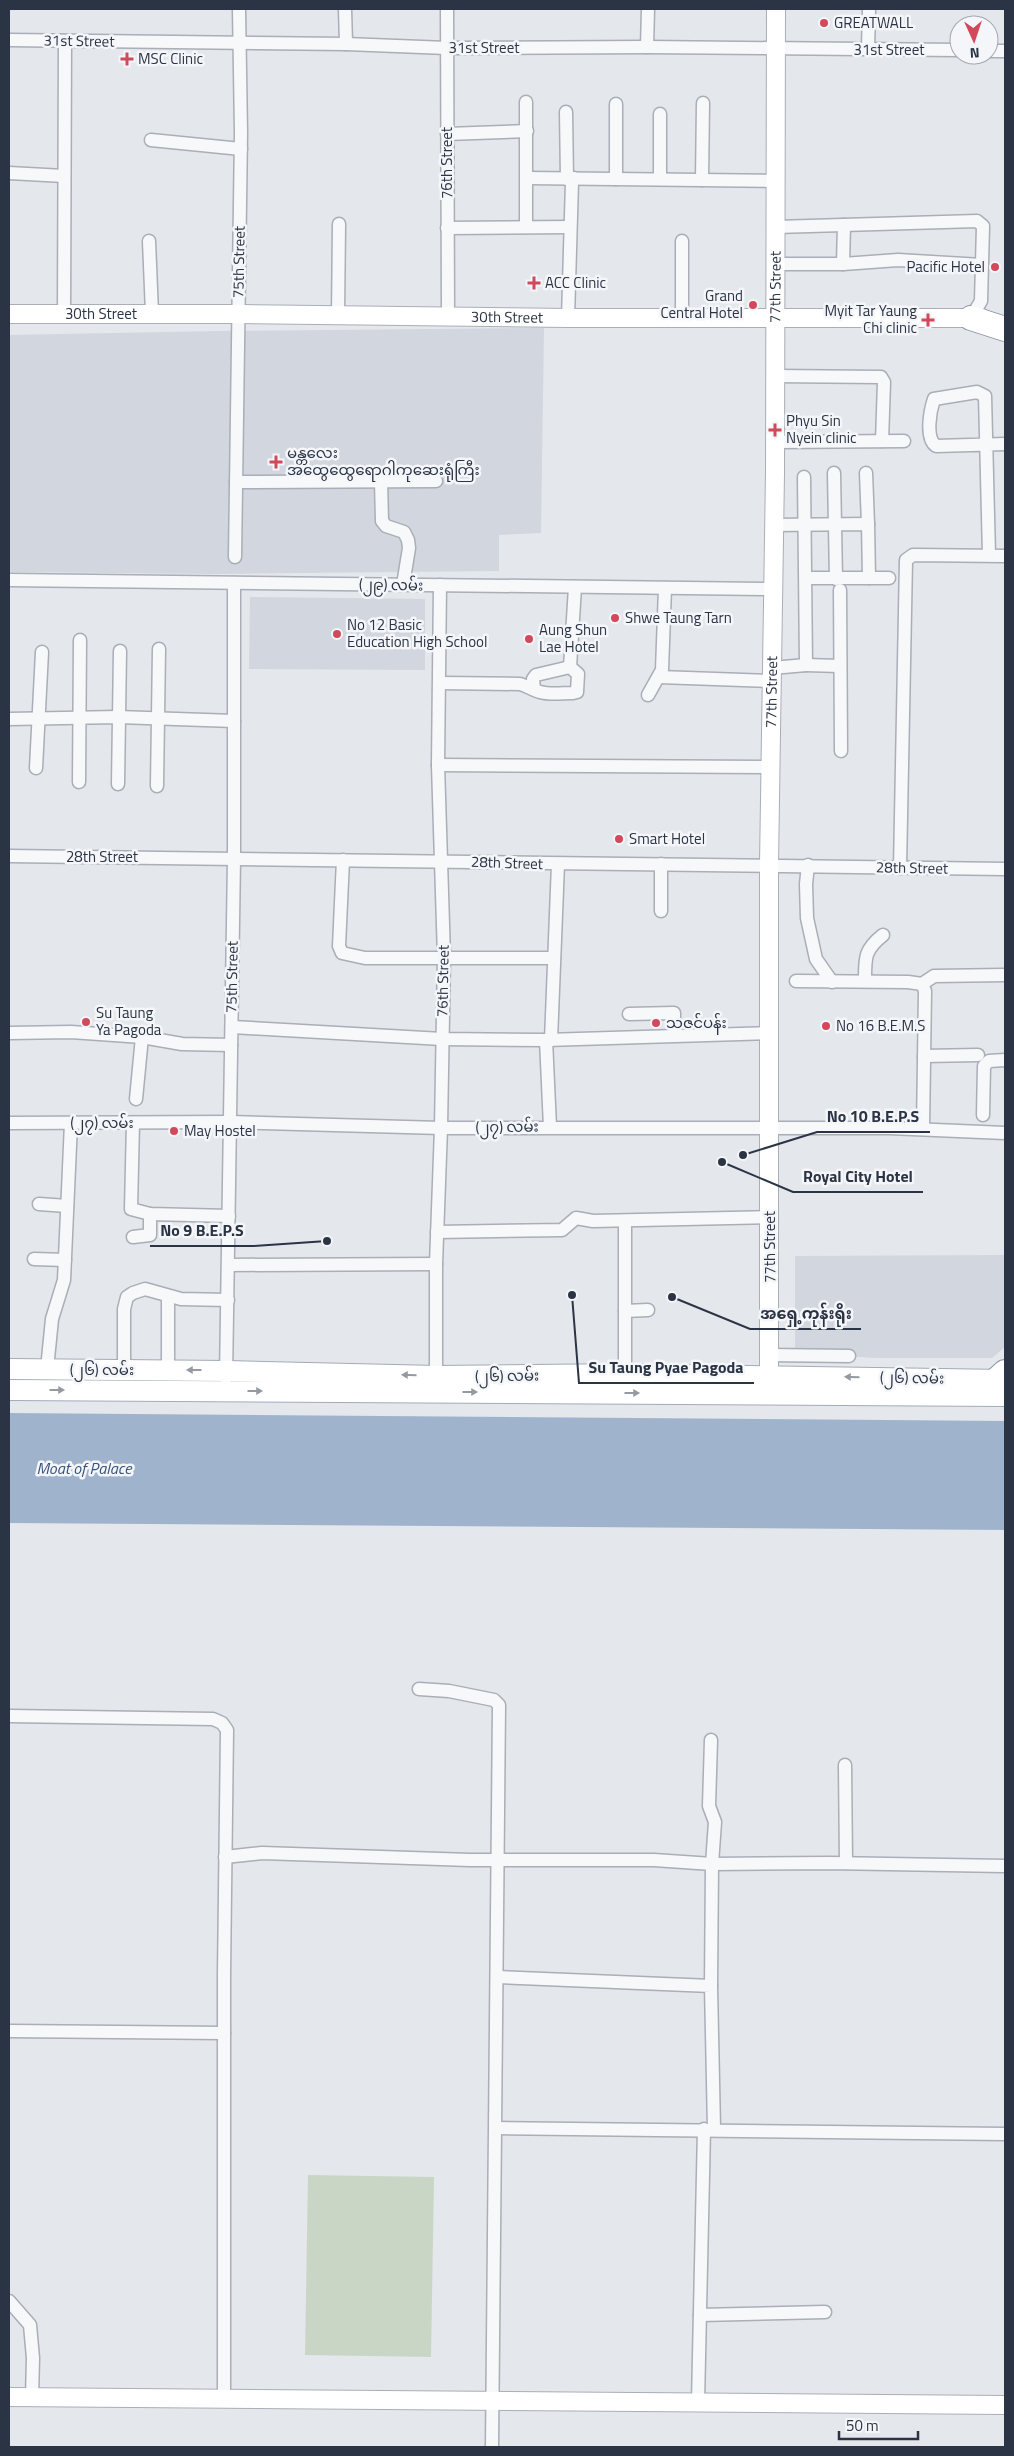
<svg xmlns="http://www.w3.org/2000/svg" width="1014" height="2456" font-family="'Titillium Web','Noto Sans Myanmar',sans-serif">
  <rect width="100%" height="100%" fill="#e4e7ec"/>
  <g fill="#d2d6de">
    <path d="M544 328 541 533 499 535V571L213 574 9 572V335L218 331Z"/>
    <path d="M250 597 425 599V670L249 669Z"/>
    <path d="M1005 1255V1347L992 1358H876L795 1353V1256Z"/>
  </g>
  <path fill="#c9d6c5" d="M308 2175 434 2177 431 2357 305 2355Z"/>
  <path fill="#9fb4cc" d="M9 1413 1005 1421V1530L9 1523Z"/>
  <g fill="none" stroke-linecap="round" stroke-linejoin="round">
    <g stroke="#a9aeb7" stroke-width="15">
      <g id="street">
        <path d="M345 9 346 44"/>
        <path d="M447 9 448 317"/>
        <path d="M9 40 346 44 447 48 647 47 959 50"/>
        <path d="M647 47 648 9"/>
        <path d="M868 48 869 9"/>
        <path d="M989 51H1005"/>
        <path d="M526 102V227"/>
        <path d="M616 104V179"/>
        <path d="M566 112 567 179"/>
        <path d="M447 134 527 131"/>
        <path d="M151 140 241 149"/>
        <path d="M9 173 64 176"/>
        <path d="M528 178 776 181"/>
        <path d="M660 179V114"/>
        <path d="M702 180 703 103"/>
        <path d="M776 227 977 221 983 226 981 301 971 318"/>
        <path d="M447 228 570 227"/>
        <path d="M149 241 152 313"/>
        <path d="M775 264H843L898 260 982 265"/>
        <path d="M843 264 844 225"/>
        <path d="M64 314 65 41"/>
        <path d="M338 316 339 224"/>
        <path d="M568 318 572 182 574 178"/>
        <path d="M682 318V241"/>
        <path d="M775 376 881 377 884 382 882 441"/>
        <path d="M774 442 904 441"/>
        <path d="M834 473 836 579"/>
        <path d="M866 473 868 524"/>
        <path d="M381 481 382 521 386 526 404 532 408 540 409 548 403 585"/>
        <path d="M236 482 436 481"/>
        <path d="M774 525 868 524 869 578"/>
        <path d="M989 555 985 396 977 392 934 399C930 411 925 438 936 446L1005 444"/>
        <path d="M235 557 241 133 239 9"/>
        <path d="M806 578H889"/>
        <path d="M9 580 774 589"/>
        <path d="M840 590 841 751"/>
        <path d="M806 665 840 666"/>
        <path d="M570 667 575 587"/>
        <path d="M772 668 806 665 804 477"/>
        <path d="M659 677 772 681"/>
        <path d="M440 683 520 684C527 686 533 690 540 692 550 695 562 693 573 693L577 692 578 674 570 667 536 675 533 679 534 690"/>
        <path d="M648 695 662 670 665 588"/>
        <path d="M9 719 118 717 234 721"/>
        <path d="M438 765 771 767"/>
        <path d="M36 768 42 652"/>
        <path d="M79 782 80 640"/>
        <path d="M118 784 120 651"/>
        <path d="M157 786 159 649"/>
        <path d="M9 856 1005 869"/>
        <path d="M343 860 339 946 342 953 365 958H554"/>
        <path d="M808 865 806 884 807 918 816 959 832 982"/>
        <path d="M900 868 906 560 913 555 1005 556"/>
        <path d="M661 911V864"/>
        <path d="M796 981 908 982 922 984 925 991 923 1129"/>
        <path d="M865 981C865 958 864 950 883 935"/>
        <path d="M922 984 934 976 1005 975"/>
        <path d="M629 1014 674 1013V1035"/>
        <path d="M232 1027 442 1039 546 1040 770 1033"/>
        <path d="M9 1033 71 1032 142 1037 182 1044 231 1045"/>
        <path d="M546 1040 550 1127"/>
        <path d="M551 1040 558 864"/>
        <path d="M924 1056 978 1055"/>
        <path d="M136 1099 142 1037"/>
        <path d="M983 1115 984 1066 989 1061 1005 1060"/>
        <path d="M9 1123 230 1122 441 1128H889L1005 1133"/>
        <path d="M133 1123 131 1209 150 1214 229 1216"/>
        <path d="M39 1204 67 1206"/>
        <path d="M625 1221V1374"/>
        <path d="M437 1232 562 1230 576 1218 593 1221 770 1217"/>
        <path d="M133 1237 150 1235V1214"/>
        <path d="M34 1259 65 1260"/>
        <path d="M229 1265 436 1264"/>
        <path d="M625 1311 648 1310"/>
        <path d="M769 1355 849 1356"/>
        <path d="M47 1369 52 1319 64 1280 71 1123"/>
        <path d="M124 1370V1309L127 1297 133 1293 145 1289 181 1299 228 1300"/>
        <path d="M168 1370V1297"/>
        <path d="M226 1378 234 858V583"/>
        <path d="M436 1382V1264L441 1128 444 957 438 765 440 585"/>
        <path d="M419 1689 449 1691 494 1700 499 1705 492 2447"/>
        <path d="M9 1716 213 1719 222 1723 227 1730 224 1974V2397"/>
        <path d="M845 1765 846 1863"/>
        <path d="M225 1857 262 1853 470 1860H654L712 1864 829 1863 1005 1866"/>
        <path d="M497 1977 711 1986 714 2129"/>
        <path d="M711 1986 712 1864 715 1822 709 1806 711 1740"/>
        <path d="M9 2031 224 2033"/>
        <path d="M496 2128 1005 2134"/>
        <path d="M9 2301 30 2325 33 2358 32 2397"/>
        <path d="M700 2315 825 2312"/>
        <path d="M698 2402 704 2129"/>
      </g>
    </g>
    <g stroke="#a9aeb7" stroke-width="20">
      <g id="secondary">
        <path id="s1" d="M9 314H239L568 318H982"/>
        <path id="s2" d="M769 1376V864L775 473 776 9"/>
        <path d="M9 2397 1005 2405"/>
      </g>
    </g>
    <g stroke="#a3abb8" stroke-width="22">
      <g id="primary">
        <path d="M9 1369 227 1371 437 1376 625 1374 1005 1380"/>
        <path d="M9 1390 1005 1396"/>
      </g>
    </g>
    <g stroke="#8b94a3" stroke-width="26">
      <g id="highway">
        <path d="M971 318 1005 329"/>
        <path d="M996 1380 1005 1372"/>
      </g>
    </g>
    <use href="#street" stroke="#f7f8fa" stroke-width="12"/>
    <use href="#secondary" stroke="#fff" stroke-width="18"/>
    <use href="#primary" stroke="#fff" stroke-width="20"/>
    <use href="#highway" stroke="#fff" stroke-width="24"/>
  </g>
  <defs><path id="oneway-solid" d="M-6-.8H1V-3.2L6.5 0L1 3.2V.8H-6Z" transform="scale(1.25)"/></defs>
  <g fill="#959aa2">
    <use href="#oneway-solid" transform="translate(194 1370) rotate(-180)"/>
    <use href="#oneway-solid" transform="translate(409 1375) rotate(-178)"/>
    <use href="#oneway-solid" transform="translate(852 1377) rotate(-179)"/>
    <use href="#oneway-solid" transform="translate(57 1390)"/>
    <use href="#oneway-solid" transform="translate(255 1391)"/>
    <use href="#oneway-solid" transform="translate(470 1392)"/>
    <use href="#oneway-solid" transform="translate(632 1393)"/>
  </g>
  <g fill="#d1495b" stroke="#f4f6f9" stroke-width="2">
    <circle cx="824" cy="23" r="5"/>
    <path d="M124.5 51.5h5v5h5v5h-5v5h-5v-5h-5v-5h5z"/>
    <circle cx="995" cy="267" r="5"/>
    <path d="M531.5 275.5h5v5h5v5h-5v5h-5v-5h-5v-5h5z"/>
    <circle cx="753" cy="305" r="5"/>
    <path d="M925.5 312.5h5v5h5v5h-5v5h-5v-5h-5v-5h5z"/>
    <path d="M772.5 422.5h5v5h5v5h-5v5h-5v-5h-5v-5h5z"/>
    <path d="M273.5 454.5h5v5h5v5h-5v5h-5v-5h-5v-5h5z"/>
    <circle cx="615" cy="618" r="5"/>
    <circle cx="337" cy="634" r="5"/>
    <circle cx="529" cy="639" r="5"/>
    <circle cx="619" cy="839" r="5"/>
    <circle cx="86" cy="1022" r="5"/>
    <circle cx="656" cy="1023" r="5"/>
    <circle cx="826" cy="1026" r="5"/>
    <circle cx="174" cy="1131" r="5"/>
  </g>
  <g text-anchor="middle" stroke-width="5" stroke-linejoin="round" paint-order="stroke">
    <g font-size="15" fill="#2b3445" stroke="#f4f6f9" text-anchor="start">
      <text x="834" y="28">GREATWALL</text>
      <text x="138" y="64">MSC Clinic</text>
      <text x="985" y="272" text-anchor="end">Pacific Hotel</text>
      <text x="545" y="288">ACC Clinic</text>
      <text x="743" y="301" text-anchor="end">Grand<tspan x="743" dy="17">Central Hotel</tspan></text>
      <text x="917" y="316" text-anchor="end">Myit Tar Yaung<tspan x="917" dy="17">Chi clinic</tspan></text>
      <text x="786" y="426">Phyu Sin<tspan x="786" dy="17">Nyein clinic</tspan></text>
      <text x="287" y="458">မန္တလေး<tspan x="287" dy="17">အထွေထွေရောဂါကုဆေးရုံကြီး</tspan></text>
      <text x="625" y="623">Shwe Taung Tarn</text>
      <text x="347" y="630">No 12 Basic<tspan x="347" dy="17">Education High School</tspan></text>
      <text x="539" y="635">Aung Shun<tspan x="539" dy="17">Lae Hotel</tspan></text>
      <text x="629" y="844">Smart Hotel</text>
      <text x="96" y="1018">Su Taung<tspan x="96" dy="17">Ya Pagoda</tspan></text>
      <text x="666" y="1028">သဇင်ပန်း</text>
      <text x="836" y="1031">No 16 B.E.M.S</text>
      <text x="184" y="1136">May Hostel</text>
    </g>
    <g font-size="15" fill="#2b3445" stroke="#f4f6f9">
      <text transform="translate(79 41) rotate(1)" y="5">31st Street</text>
      <text x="484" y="53">31st Street</text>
      <text x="889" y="55">31st Street</text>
      <text transform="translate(447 163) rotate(-90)" y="5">76th Street</text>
      <text transform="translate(239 262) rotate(-89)" y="5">75th Street</text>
      <text dy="5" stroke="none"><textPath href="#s2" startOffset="1089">77th Street</textPath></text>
      <text dy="5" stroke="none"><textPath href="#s1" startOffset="92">30th Street</textPath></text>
      <text dy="5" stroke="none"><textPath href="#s1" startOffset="498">30th Street</textPath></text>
      <text transform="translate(391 585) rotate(1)" y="5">(၂၉) လမ်း</text>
      <text dy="5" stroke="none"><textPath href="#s2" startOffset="684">77th Street</textPath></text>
      <text x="102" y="862">28th Street</text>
      <text transform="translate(507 863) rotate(2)" y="5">28th Street</text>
      <text transform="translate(912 868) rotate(1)" y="5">28th Street</text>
      <text transform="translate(232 977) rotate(-89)" y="5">75th Street</text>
      <text transform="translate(443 981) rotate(-89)" y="5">76th Street</text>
      <text x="102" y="1128">(၂၇) လမ်း</text>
      <text transform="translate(507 1127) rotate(-1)" y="5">(၂၇) လမ်း</text>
      <text transform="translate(770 1247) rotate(-90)" y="5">77th Street</text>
      <text x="102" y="1375">(၂၆) လမ်း</text>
      <text transform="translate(507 1376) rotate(-1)" y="5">(၂၆) လမ်း</text>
      <text transform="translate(912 1378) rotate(1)" y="5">(၂၆) လမ်း</text>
    </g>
    <g font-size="16" font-style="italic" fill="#34527a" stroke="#f4f6f9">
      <text x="84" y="1474">Moat of Palace</text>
    </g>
  </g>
  <path fill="none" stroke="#2b3445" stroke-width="2" d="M743 1155L817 1132H930M722 1162L793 1192H923M327 1241L253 1246H150M672 1297L750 1329H861M572 1295L579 1383H754"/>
  <g fill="#2b3445" stroke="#f4f6f9" stroke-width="2">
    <circle cx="743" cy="1155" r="5"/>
    <circle cx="722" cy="1162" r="5"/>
    <circle cx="327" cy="1241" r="5"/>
    <circle cx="672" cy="1297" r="5"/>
    <circle cx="572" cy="1295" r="5"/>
  </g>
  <g font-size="16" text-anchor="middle" font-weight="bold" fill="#2b3445" stroke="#f4f6f9" stroke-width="5" stroke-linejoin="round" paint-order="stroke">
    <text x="873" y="1122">No 10 B.E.P.S</text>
    <text x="858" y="1182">Royal City Hotel</text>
    <text x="202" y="1236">No 9 B.E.P.S</text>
    <text x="806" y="1319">အရှေ့ကုန်းရိုး</text>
    <text x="666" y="1373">Su Taung Pyae Pagoda</text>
  </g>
  <rect width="1014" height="2456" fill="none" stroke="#2b3445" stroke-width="20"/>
  <g transform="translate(974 40) rotate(177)"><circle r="24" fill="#f4f6f9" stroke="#a4a8b1"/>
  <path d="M0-4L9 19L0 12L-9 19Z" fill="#d1495b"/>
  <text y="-8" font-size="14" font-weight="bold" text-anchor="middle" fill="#2b3445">N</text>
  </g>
  <path d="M839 2431v8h79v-8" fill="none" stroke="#2b3445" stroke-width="2.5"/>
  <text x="846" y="2431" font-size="15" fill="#2b3445" stroke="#f4f6f9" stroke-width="4" paint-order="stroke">50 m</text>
</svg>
